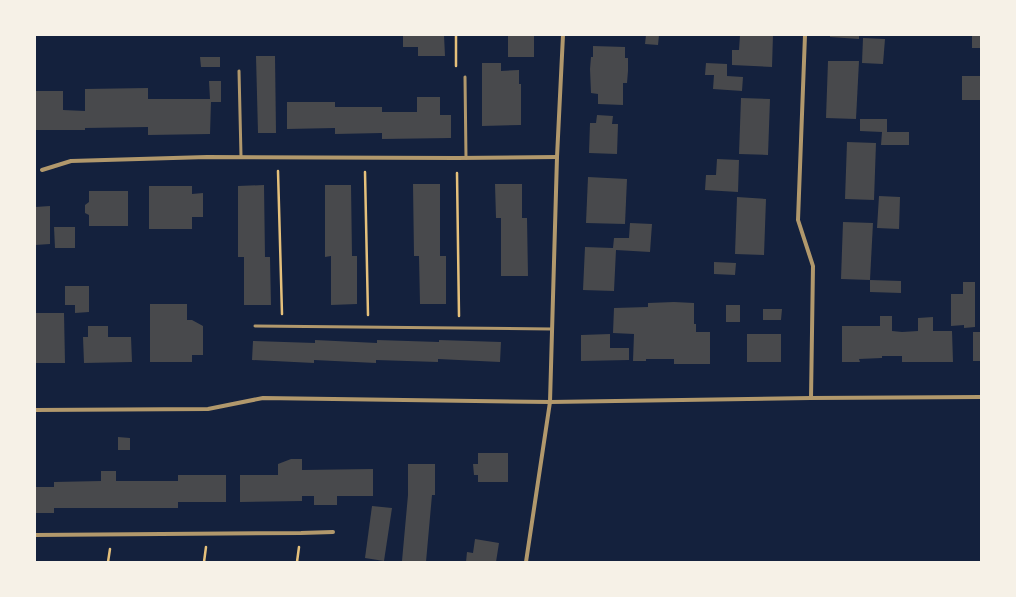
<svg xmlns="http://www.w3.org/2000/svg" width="1016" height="597" font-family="'Source Sans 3',sans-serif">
  <rect width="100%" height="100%" fill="#14213d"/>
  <g fill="#48494c">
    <path d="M403 35H444L445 56H418V47H403Z"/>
    <rect x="508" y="35" width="26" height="22"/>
    <path d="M646 35H659L658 45 645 44Z"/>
    <path d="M740 35H773L772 67 732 65V50H739Z"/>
    <path d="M830 35H859V39L830 37Z"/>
    <rect x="972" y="35" width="9" height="13"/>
    <path d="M863 38 885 39 883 64 862 63Z"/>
    <path d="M593 46 625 47V58H628V71L627 83H623V105L598 104V94L591 93 590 69 591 57H593Z"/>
    <path d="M256 56H275L276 133H258Z"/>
    <path d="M200 57H220V67H201Z"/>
    <path d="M828 61H859L856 119 826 118Z"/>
    <path d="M482 63H501V71L519 70V84H521V125L482 126Z"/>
    <path d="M706 63 727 64V76L743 77 742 91 713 89 714 75H705Z"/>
    <rect x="962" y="76" width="19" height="24"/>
    <path d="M209 81H221V102H211L210 134 148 135V127L85 128V130H35V91H63V110L85 111V89L148 88V99H210Z"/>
    <path d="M417 97H440V115H451V138L382 139V133L335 134V128L287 129V102H335V107H382V112H417Z"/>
    <path d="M741 98 770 99 768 155 739 154Z"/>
    <path d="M597 115 613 116 612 124H618L617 154 589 153 590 123H596Z"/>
    <path d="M860 119H887V132H909V145H881L882 132 860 131Z"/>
    <path d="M847 142 876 143 874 200 845 199Z"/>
    <path d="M717 159 739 160 738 192 705 190 706 175H716Z"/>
    <path d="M588 177 627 179 625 224 586 223Z"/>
    <path d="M413 184H440V256H446V304H420L419 256H414Z"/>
    <path d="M495 184H522V218H527L528 276H501V218H496Z"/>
    <path d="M264 185 265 257H270L271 305H244V257H238V186Z"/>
    <path d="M325 185H351L352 256H357V304L331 305V256L325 257Z"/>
    <path d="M149 186H192V194L203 193V217H192V229H149Z"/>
    <path d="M89 191H128V226H89V215L85 213V205L89 202Z"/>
    <path d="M879 196 900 197 899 229 877 228Z"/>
    <path d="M737 197 766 199 764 255 735 254Z"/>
    <path d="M50 206V244L35 245V207Z"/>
    <path d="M843 222 873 223 870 280 841 279Z"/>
    <path d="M630 223 652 224 650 252 616 250 614 291 583 290 585 247 613 248 614 238H629Z"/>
    <path d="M54 227H75V248H55Z"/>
    <path d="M714 262 736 263 735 275 714 274Z"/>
    <path d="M870 280 901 281V293L870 292Z"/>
    <path d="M963 282H975V327L964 328V325L951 326V294H963Z"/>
    <path d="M65 286H89V312L75 313V305H65Z"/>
    <path d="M674 302 694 303V324H696V332H710V364H674V359H646V361H633L634 334 613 333 614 308 648 307V303Z"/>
    <path d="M150 304H187V320H192L203 326V355H192V362H150Z"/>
    <rect x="726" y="305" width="14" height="17"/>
    <path d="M763 309H782L781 320H763Z"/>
    <path d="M35 313H64L65 363H35Z"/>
    <path d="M880 316H892V331L902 332 918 331V318L933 317V331H952L953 362H902V356H882V358L859 359 860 362H842V326H880Z"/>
    <path d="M88 326H108V337H131L132 362 84 363 83 337H88Z"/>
    <rect x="973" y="332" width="8" height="29"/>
    <path d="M610 334V348H629V360L581 361V335Z"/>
    <rect x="747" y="334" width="34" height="28"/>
    <path d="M315 340 377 343V340L439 342V340L501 342 500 362 438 359V362L376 360V363L314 360V363L252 360 253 341 315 343Z"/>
    <path d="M118 437 130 438V450H118Z"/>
    <path d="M478 453H508V482H478V475H474L473 464H478Z"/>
    <path d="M291 459H302V470L373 469V496H337V505H314V496H302V501L240 502V475H278V464Z"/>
    <path d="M408 464H435V495H432L426 562 402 561 408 495Z"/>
    <path d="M101 471H116V481H178V475H226V502H178V508H54V513H35V487H54V482L101 481Z"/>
    <path d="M372 506 392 508 384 561 365 558Z"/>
    <path d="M475 539 499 543 496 562H466L467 552 473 553Z"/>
  </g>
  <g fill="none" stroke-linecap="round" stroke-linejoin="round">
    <g stroke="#e5c07b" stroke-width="2.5">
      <path d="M456 66V35"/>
      <path d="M278 171 282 314"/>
      <path d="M365 172 368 315"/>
      <path d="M457 173 459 316"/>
      <path d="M108 562 110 549"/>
      <path d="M204 562 206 547"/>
      <path d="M297 562 299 547"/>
    </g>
    <g stroke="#b1986c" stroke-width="3">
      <path d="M239 71 241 156"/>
      <path d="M465 77 466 158"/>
      <path d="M255 326 552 329"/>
    </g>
    <g stroke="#b1986c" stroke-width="4">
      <path d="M805 35 798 220 813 266 811 398"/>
      <path d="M42 170 71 161 207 157 457 158 557 157"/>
      <path d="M35 410 208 409 263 398 550 402 811 398 981 397"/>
      <path d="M35 535 301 533 333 532"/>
      <path d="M526 562 550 402 557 157 563 35"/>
    </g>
  </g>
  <rect width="1016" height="597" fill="none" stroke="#f6f1e7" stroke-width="72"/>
</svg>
